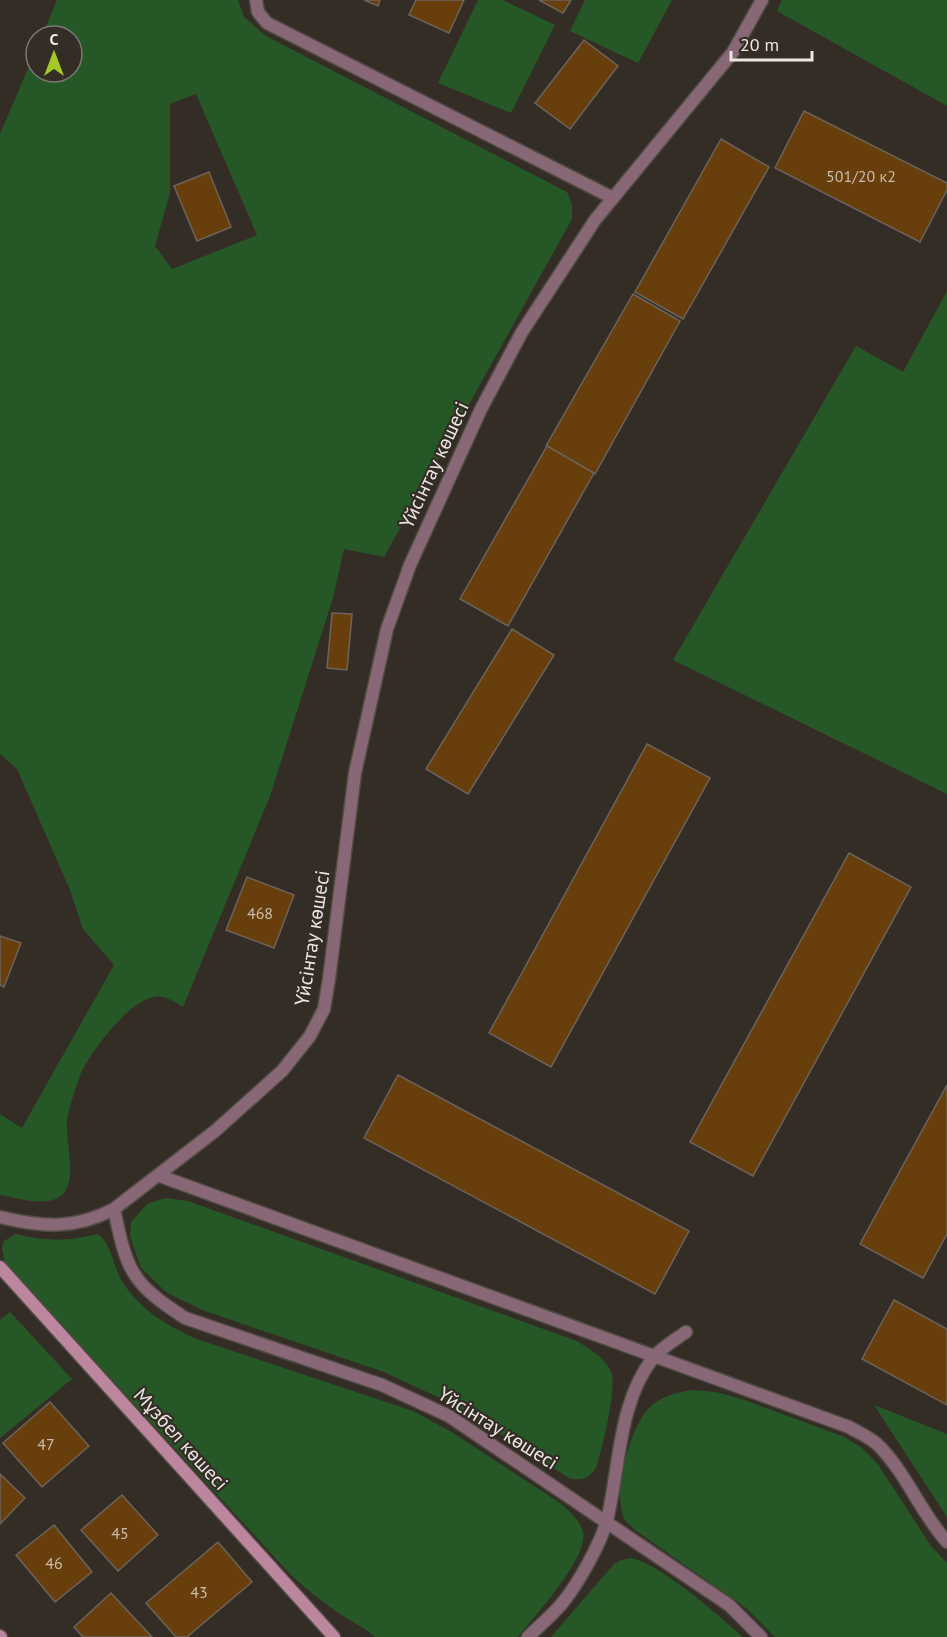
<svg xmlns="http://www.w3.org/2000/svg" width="947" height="1637" font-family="'PT Sans',sans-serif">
  <rect width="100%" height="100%" fill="#342d26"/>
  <g fill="#265827" fill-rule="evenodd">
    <path d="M57 0H238L244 17 266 36 567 192 572 205V219L384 557 344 549 333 598 270 796 183 1007C173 1001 165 995 154 997 129 1001 96 1046 84 1067 79 1075 69 1109 67 1119 65 1140 78 1180 62 1195 47 1208 18 1198 0 1195V1114L22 1128 114 965 83 929 70 890 17 769 0 754V134L36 50V72H72V36H42ZM196 94 257 235 172 269 155 246 170 193V104Z"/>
    <path d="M478 0H503L555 25 511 113 438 83Z"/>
    <path d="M585 0H672L638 63 570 31Z"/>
    <path d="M782 0H947V106L777 11Z"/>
    <path d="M947 291V794L673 660 856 346 903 372Z"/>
    <path d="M165 1198 188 1201 577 1341C589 1349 605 1357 611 1372 617 1390 602 1449 596 1468 588 1479 583 1481 569 1478L507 1438 444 1400 384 1372 205 1311 167 1293 141 1268 130 1236 131 1222 147 1204Z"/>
    <path d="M16 1234C44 1241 69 1242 97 1234 113 1244 113 1268 123 1283 143 1312 166 1325 197 1339L413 1411 450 1431 560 1503C569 1511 580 1520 583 1532 589 1557 534 1617 518 1637H375C364 1627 352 1622 340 1614 322 1602 306 1589 291 1575L5 1263 2 1248 4 1241Z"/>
    <path d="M10 1312 72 1379 0 1438V1320Z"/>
    <path d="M694 1390 716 1392 744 1400 842 1436 861 1447 877 1463 931 1546 947 1563V1637H775L746 1608 635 1530C632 1527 628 1524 625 1520 611 1495 630 1429 648 1409 660 1396 678 1392 694 1390Z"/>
    <path d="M874 1405 947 1434V1517Z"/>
    <path d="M631 1558C660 1564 719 1615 742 1637H551L614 1564 621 1560Z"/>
  </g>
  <g fill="#683f0c" stroke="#6c645c" stroke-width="1.5">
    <path d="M364 0H380L378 6Z"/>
    <path d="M416 0H464L449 33 409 15Z"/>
    <path d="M539 0H571L563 13Z"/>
    <path d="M584 40 618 66 570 129 535 103Z"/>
    <path d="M804 111 947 183V190L920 242 775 168Z"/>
    <path d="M721 139 769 167 683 319 635 292Z"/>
    <path d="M209 172 231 227 197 241 174 186Z"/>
    <path d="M633 294 680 321 595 474 546 446Z"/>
    <path d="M547 446 594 473 508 626 460 599Z"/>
    <path d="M332 613 352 614 347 670 327 668Z"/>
    <path d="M512 629 554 655 468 794 426 769Z"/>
    <path d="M647 744 710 778 551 1067 489 1033Z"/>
    <path d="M849 853 911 887 753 1176 690 1142Z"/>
    <path d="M247 877 294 895 274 948 226 930Z"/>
    <path d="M0 936 21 943 4 987 0 985Z"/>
    <path d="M398 1075 689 1231 655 1294 364 1138Z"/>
    <path d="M947 1085V1234L923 1278 860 1244Z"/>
    <path d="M894 1300 947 1329V1405L862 1359Z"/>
    <path d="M50 1402 89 1446 42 1487 3 1443Z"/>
    <path d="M0 1474 25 1498 0 1524Z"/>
    <path d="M122 1495 158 1535 118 1571 81 1530Z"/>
    <path d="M54 1525 92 1572 55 1602 16 1555Z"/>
    <path d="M218 1542 252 1582 187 1637H176L146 1603Z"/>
    <path d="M111 1593 152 1637H83L74 1627Z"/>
  </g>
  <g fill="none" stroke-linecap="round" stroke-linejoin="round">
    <g stroke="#514b44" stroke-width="15">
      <g id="lane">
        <path d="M256 0 258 12 267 23 613 198"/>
        <path d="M160 1176 849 1427C859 1433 872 1438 880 1447 907 1475 921 1513 947 1542"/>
        <path d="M114 1209C127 1271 131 1283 185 1318L382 1385 449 1416 729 1605 761 1637"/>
        <path d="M528 1637C540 1625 554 1614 564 1601 579 1582 601 1543 607 1520 620 1467 618 1403 653 1358 661 1348 675 1340 686 1332"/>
      </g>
    </g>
    <g stroke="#514b44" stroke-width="15">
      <path id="street" d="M0 1217C42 1227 74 1230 114 1209L215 1131 282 1071 310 1036 324 1009 329 979 355 773 387 629 410 565 481 409 522 332 595 220 733 52 762 0"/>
    </g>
    <g stroke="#514b44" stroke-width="15">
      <g id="secondary">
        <path d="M0 1267 334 1637"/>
        <path d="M0 1636 1 1637"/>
      </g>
    </g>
    <use href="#lane" stroke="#886776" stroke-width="12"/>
    <use href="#street" stroke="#886776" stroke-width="12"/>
    <use href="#secondary" stroke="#bb869e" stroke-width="12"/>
  </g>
  <g text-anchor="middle" stroke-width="4.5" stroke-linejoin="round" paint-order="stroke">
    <g font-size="16" fill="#cabcac">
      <text x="861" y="182">501/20 к2</text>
      <text x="260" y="919">468</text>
      <text x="46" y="1450">47</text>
      <text x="120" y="1539">45</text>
      <text x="54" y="1569">46</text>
      <text x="199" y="1598">43</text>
    </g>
    <g font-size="20" fill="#ebe6e2" stroke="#342d26">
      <text transform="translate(434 465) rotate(-65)" y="7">Үйсінтау көшесі</text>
      <text transform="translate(312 938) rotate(-81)" y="7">Үйсінтау көшесі</text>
      <text transform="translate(498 1428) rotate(32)" y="7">Үйсінтау көшесі</text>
      <text transform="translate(181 1439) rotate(48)" y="7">Мұзбел көшесі</text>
    </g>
  </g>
  <g transform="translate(54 54)"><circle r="28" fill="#342d26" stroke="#7d7771" stroke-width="1.5"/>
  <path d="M0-4.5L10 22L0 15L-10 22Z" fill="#a3c926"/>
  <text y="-9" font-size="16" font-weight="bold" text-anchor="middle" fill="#ebe6e2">С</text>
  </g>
  <path d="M731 51v9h81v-9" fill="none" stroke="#ebe6e2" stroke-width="3"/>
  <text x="740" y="51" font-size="18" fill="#ebe6e2" stroke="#342d26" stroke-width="4.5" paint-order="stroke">20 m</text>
</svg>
